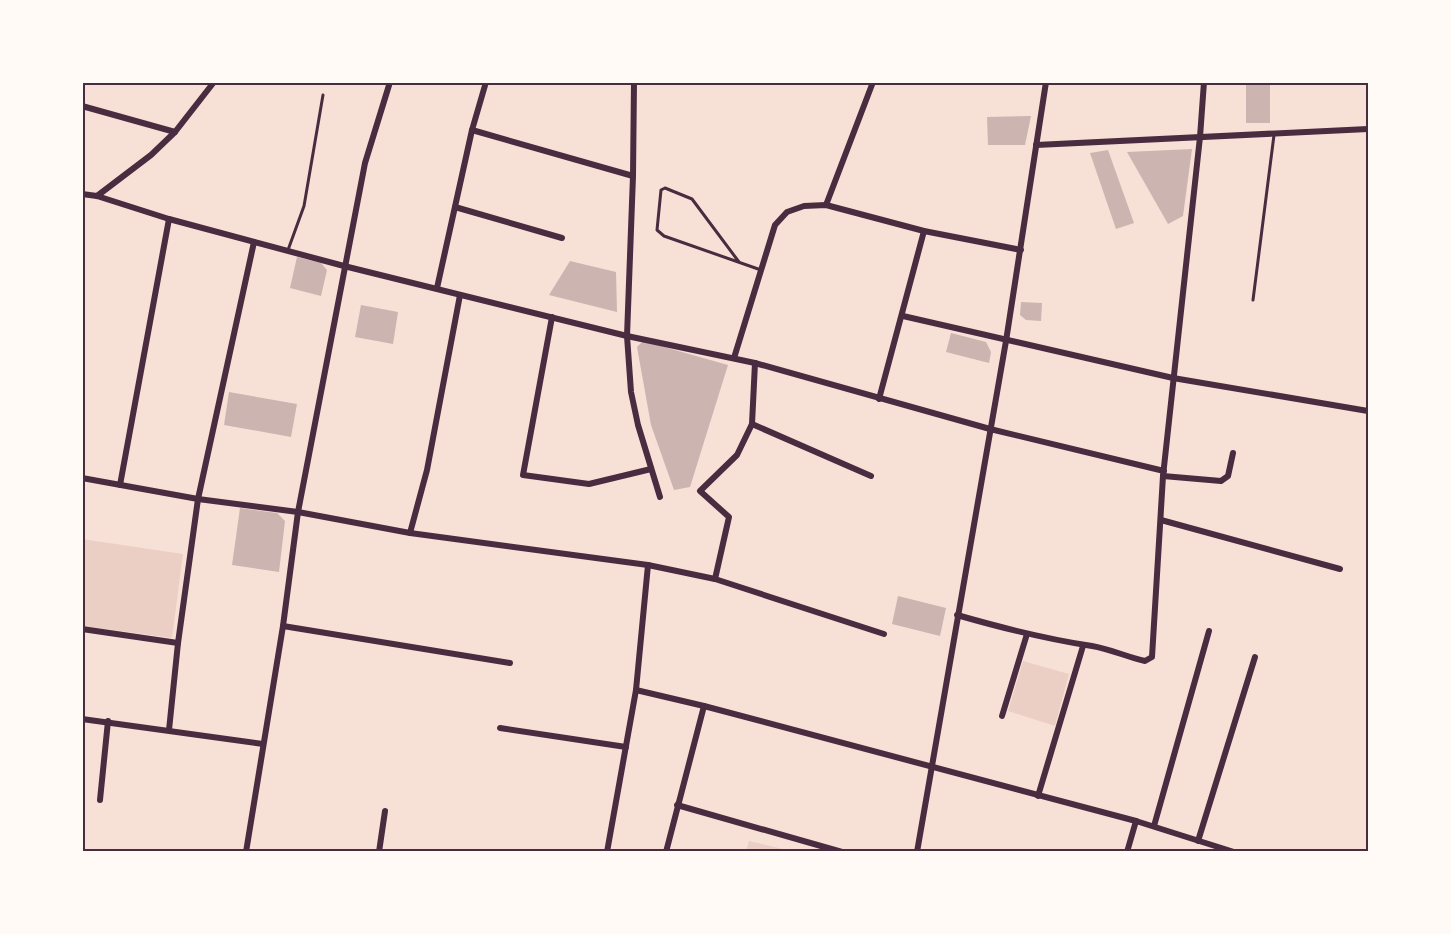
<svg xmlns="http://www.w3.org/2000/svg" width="1451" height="934" font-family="Overpass,sans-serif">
  <rect width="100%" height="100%" fill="#f7e1d7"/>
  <g fill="#ebcfc5">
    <path d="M82 539 183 554 172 638 83 626Z"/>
    <path d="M1023 661 1069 674 1055 726 1008 711Z"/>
    <path d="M749 841 791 851H746Z"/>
  </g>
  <g fill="#ccb4b1">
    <rect x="1246" y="82" width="24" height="41"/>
    <path d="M1031 116 1025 145H988L987 117Z"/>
    <path d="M1192 149 1183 216 1168 224 1127 152Z"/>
    <path d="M1108 150 1134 223 1116 229 1090 153Z"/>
    <path d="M297 257 321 263 327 270 321 296 290 288Z"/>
    <path d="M570 261 616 272 617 312 549 295Z"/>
    <path d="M1021 302 1042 303 1041 321 1026 320 1020 315Z"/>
    <path d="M361 305 398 312 393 344 355 337Z"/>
    <path d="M951 333 986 342 991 352 989 363 946 352Z"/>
    <path d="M643 341 728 365 690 487 674 490 651 425 637 347Z"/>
    <path d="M229 392 297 404 291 437 224 425Z"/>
    <path d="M240 508 277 513 285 521 279 572 232 565Z"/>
    <path d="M898 596 946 608 940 636 892 624Z"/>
  </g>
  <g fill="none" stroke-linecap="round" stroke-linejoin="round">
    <g stroke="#4a2c40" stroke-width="3">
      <path d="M288 250 304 206 323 95"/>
      <path d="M739 262 692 199 665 188 661 190 657 230 664 236 761 270"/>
      <path d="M1253 300 1274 135"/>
    </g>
    <g stroke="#4a2c40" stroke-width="6">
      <path d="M634 82 633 176 627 336 631 392 638 425 660 497"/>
      <path d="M82 106 175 132"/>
      <path d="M472 130 633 176"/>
      <path d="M1036 145 1368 129"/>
      <path d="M82 194 97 196 169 219 344 266 627 336 755 363 990 429 1164 471"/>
      <path d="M97 196 151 155 175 132 214 82"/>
      <path d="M826 205 873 82"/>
      <path d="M455 207 562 238"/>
      <path d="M437 288 472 130 486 82"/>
      <path d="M903 316 1173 378 1368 411"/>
      <path d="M552 317 523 475 589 484 651 469"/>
      <path d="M734 358 775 225 787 212 804 206 826 205 924 231 1021 250"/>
      <path d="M879 399 924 231"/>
      <path d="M752 424 871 476"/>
      <path d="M1163 476 1221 481 1228 476 1233 453"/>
      <path d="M82 478 198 499 298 512 410 533 648 565 715 579 884 634"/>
      <path d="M120 485 169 219"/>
      <path d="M1161 520 1340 569"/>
      <path d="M410 533 427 470 460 295"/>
      <path d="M715 579 729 517 700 491 737 455 752 424 755 363"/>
      <path d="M957 615C1002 628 1046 639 1092 646 1110 649 1127 657 1145 661L1152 657 1163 476 1200 137 1204 82"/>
      <path d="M283 626 510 663"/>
      <path d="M82 629 178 643"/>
      <path d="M636 690 704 706 1136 821 1234 852"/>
      <path d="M1002 716 1027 634"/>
      <path d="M82 719 263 744"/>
      <path d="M500 728 626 747"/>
      <path d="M169 730 178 643 198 499 254 242"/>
      <path d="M1038 796 1083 646"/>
      <path d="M100 800 108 721"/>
      <path d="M677 805 842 852"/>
      <path d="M1154 826 1209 631"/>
      <path d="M1198 841 1255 657"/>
      <path d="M246 852 283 626 298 512 365 163 390 82"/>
      <path d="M379 852 385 811"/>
      <path d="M607 852 636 690 648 565"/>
      <path d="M666 852 704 706"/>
      <path d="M917 852 1006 341 1046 82"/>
      <path d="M1127 852 1136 821"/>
    </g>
  </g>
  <rect width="1451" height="934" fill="none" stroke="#fffaf5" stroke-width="168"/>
  <rect x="84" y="84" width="1283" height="766" fill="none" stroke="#4a2c40" stroke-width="2"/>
</svg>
